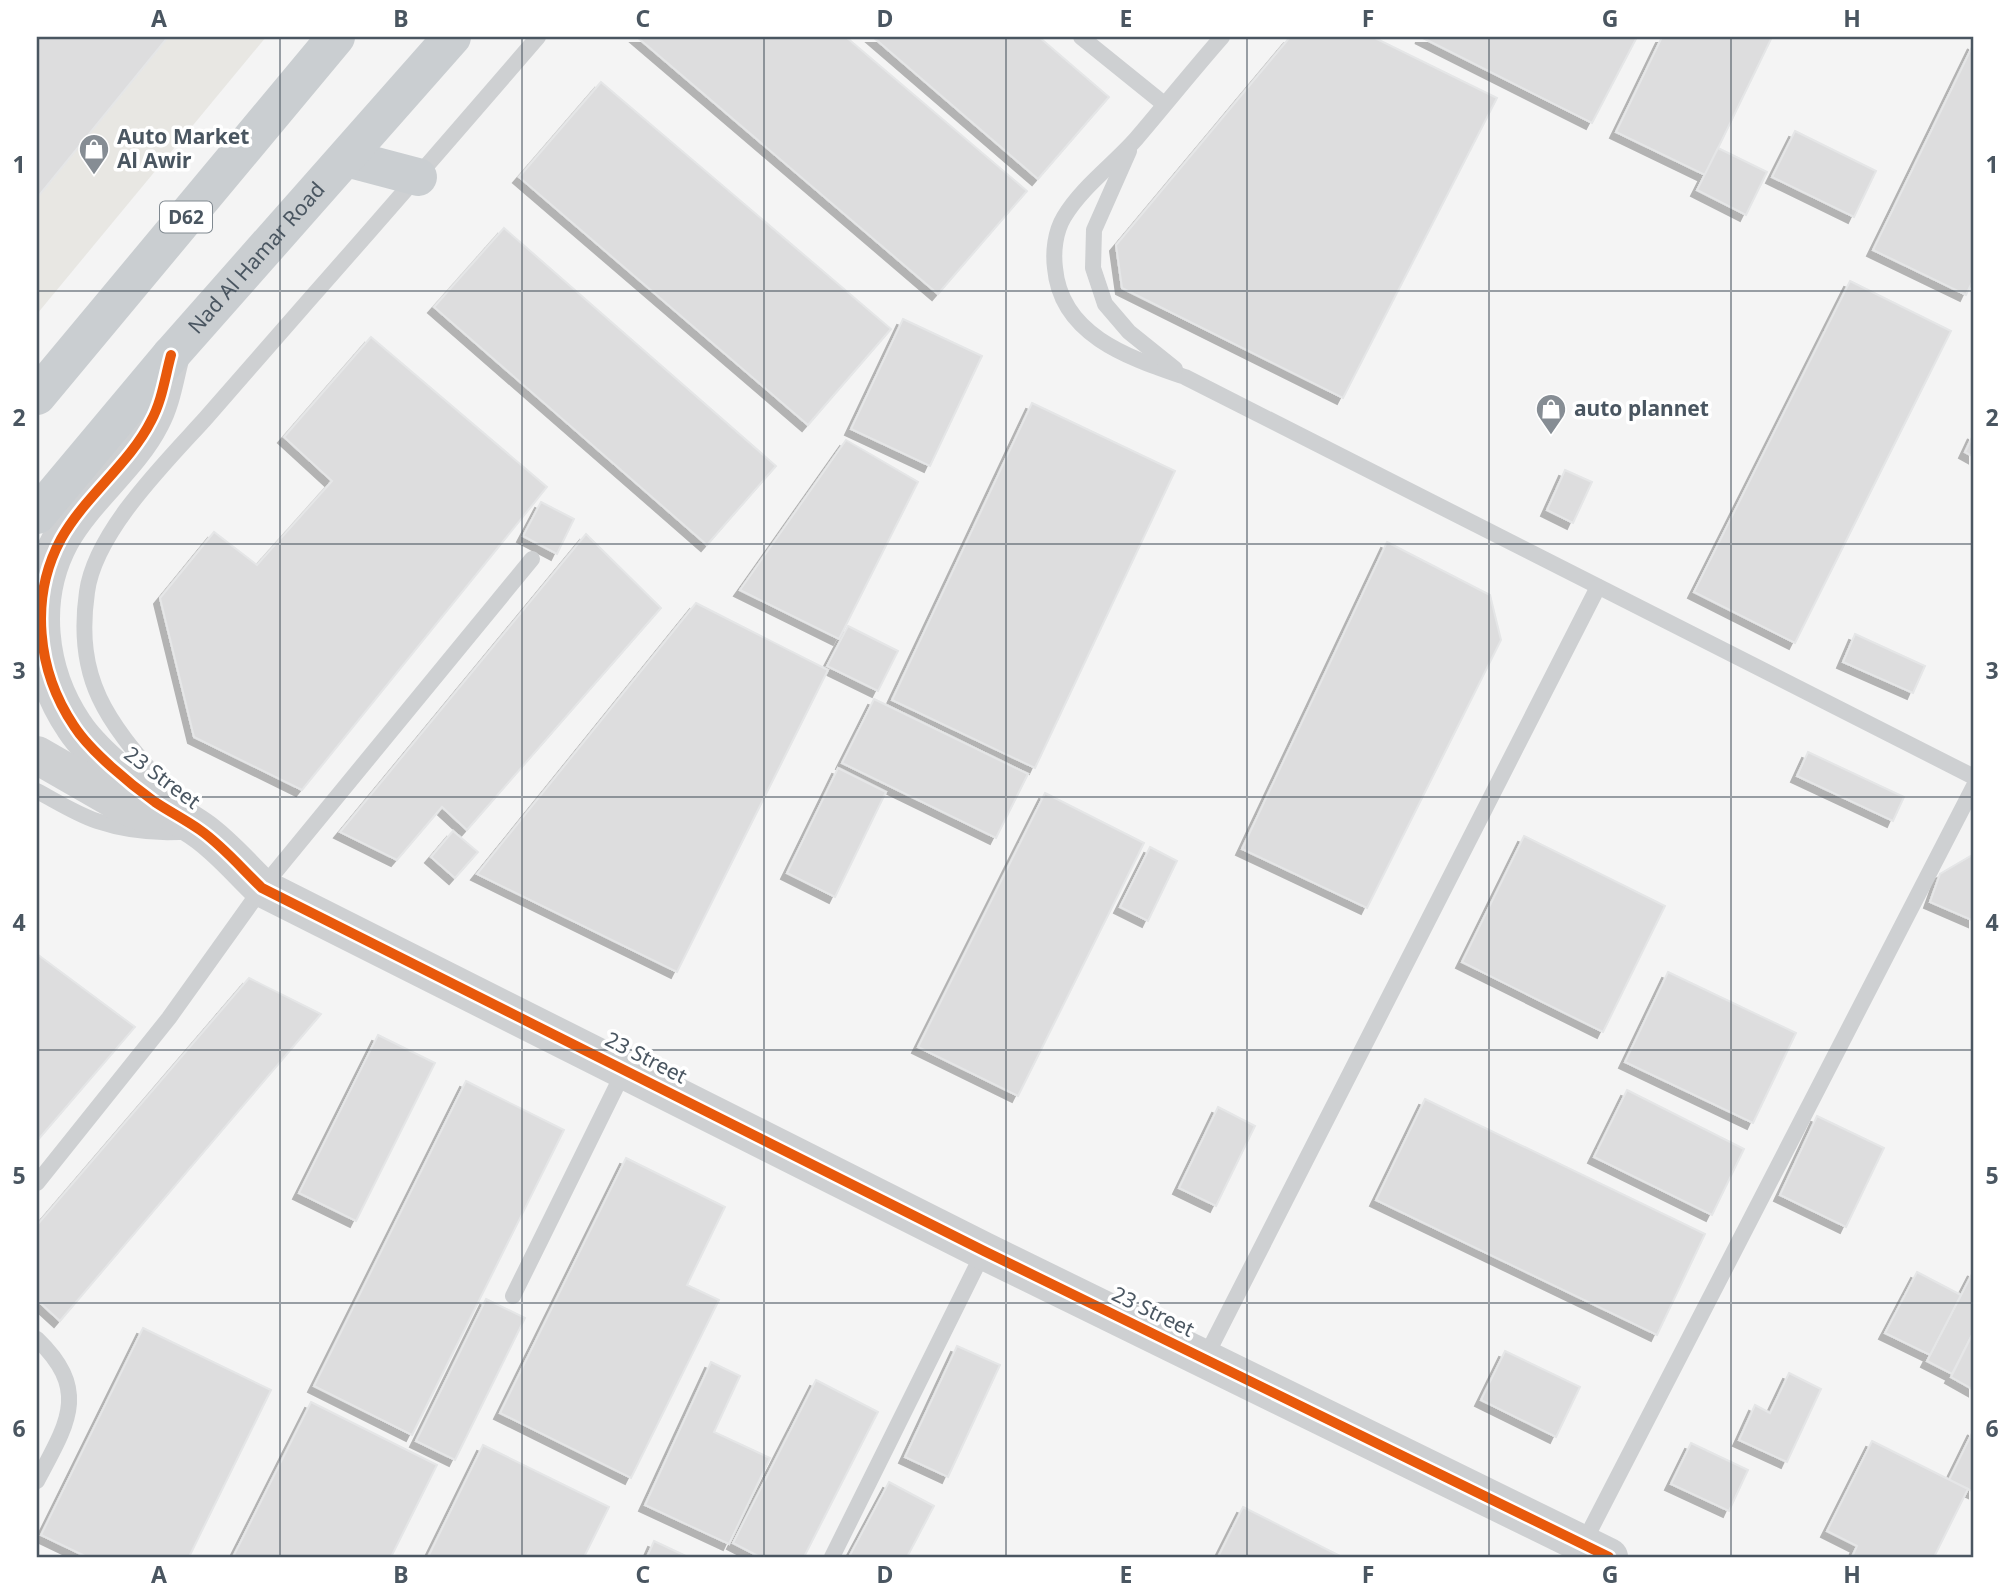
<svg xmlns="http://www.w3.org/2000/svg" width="2011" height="1594" font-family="'Noto Sans',sans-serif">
  <defs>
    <filter id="shadow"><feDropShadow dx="-6" dy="6" stdDeviation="0" flood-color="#0004"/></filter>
  </defs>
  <rect width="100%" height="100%" fill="#f4f4f4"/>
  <path fill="#e8e7e3" d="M37 37H266L37 314Z"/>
  <g fill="#ddddde" stroke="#e5e6e7" stroke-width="2" filter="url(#shadow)">
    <path d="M37 37H168L37 198Z"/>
    <path d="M637 37H846L1027 191 938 294Z"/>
    <path d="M873 37H1039L1109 97 1038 179Z"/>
    <path d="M1290 37H1373L1497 98 1343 398 1122 288 1116 245Z"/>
    <path d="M1421 37H1637L1592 123Z"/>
    <path d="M1662 37H1772L1705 175 1616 132Z"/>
    <path d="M1974 43V278L1966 295 1873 250Z"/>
    <path d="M601 82 891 329 808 425 519 177Z"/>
    <path d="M1795 131 1876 171 1854 217 1772 177Z"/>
    <path d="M1718 148 1767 172 1746 215 1697 190Z"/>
    <path d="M504 228 776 466 707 545 434 307Z"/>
    <path d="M1850 281 1951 331 1795 643 1694 592Z"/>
    <path d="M903 319 982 356 930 466 851 429Z"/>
    <path d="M371 337 547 487 302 790 194 737 160 598 214 532 257 565 332 481 284 437Z"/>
    <path d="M1032 403 1175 471 1035 768 892 700Z"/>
    <path d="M1974 433V457L1965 452Z"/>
    <path d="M846 440 918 482 839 639 740 590Z"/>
    <path d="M1565 470 1592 482 1573 523 1547 510Z"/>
    <path d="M541 502 574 519 557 554 523 536Z"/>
    <path d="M586 534 661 608 467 830 442 807 397 860 340 832Z"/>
    <path d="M1387 542 1490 595 1501 640 1367 908 1242 849Z"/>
    <path d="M696 603 828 670 677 972 477 874Z"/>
    <path d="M848 626 898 651 878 691 827 666Z"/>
    <path d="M1855 634 1925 666 1913 693 1843 662Z"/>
    <path d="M874 699 1028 774 996 838 842 763Z"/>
    <path d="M1808 752 1904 797 1893 821 1797 776Z"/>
    <path d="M838 768 886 792 835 897 787 873Z"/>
    <path d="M1045 793 1144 843 1018 1096 918 1047Z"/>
    <path d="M453 831 478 852 455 878 431 857Z"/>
    <path d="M1524 836 1665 906 1603 1032 1462 962Z"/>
    <path d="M1150 847 1177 861 1148 921 1120 907Z"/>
    <path d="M1974 854V921L1930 902 1940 874Z"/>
    <path d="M37 954 135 1027 37 1141Z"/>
    <path d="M1668 972 1796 1033 1753 1123 1625 1062Z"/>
    <path d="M249 978 321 1014 60 1321 37 1300V1225Z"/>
    <path d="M378 1035 435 1063 356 1221 299 1193Z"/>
    <path d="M466 1081 564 1130 412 1435 314 1386Z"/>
    <path d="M1627 1090 1744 1149 1712 1215 1594 1157Z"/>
    <path d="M1425 1099 1705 1234 1657 1335 1376 1200Z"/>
    <path d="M1218 1107 1255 1126 1216 1206 1179 1188Z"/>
    <path d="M1817 1116 1884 1148 1846 1227 1780 1195Z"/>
    <path d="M626 1158 725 1207 687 1285 719 1300 631 1478 500 1413Z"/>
    <path d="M1974 1270V1331L1952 1374 1927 1361Z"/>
    <path d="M1917 1272 1961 1295 1930 1355 1885 1333Z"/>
    <path d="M486 1299 525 1318 455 1460 416 1441Z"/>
    <path d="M143 1328 271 1390 189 1557H87L41 1535Z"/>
    <path d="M1974 1331V1390L1951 1377Z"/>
    <path d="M957 1346 1000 1365 948 1477 905 1457Z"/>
    <path d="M1505 1351 1580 1387 1556 1437 1481 1400Z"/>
    <path d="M711 1362 740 1376 714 1432 770 1458 729 1544 645 1505Z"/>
    <path d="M1789 1373 1821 1389 1787 1462 1739 1440 1755 1405 1770 1413Z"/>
    <path d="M816 1380 878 1412 804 1557H760L733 1543Z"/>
    <path d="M311 1402 437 1465 391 1557H233Z"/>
    <path d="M1974 1429V1492L1949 1480Z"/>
    <path d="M1872 1441 1968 1489 1934 1557H1852L1857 1546 1827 1531Z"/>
    <path d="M1691 1443 1748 1470 1729 1511 1671 1484Z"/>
    <path d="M483 1445 609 1507 584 1557H428Z"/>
    <path d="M889 1482 934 1506 907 1557H849Z"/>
    <path d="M1243 1507 1342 1557H1218Z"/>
    <path d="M654 1541 688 1557H647Z"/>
  </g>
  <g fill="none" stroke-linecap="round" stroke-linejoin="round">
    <g stroke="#ced0d2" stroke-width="16">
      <path d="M1081 37 1164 104"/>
      <path d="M1222 37C1193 70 1165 105 1136 139 1113 165 1082 187 1064 217 1055 232 1053 252 1055 268 1061 336 1130 358 1185 377L1974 777"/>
      <path d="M1129 151 1094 230 1093 268 1105 304 1129 332 1175 369"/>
      <path d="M37 791C56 801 76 814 97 821 127 831 159 834 191 831"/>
      <path d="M173 797C115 728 73 689 87 592 95 532 165 463 205 419 240 379 274 340 309 300 386 213 462 125 538 37"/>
      <path d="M37 1183 169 1018 262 888 532 559"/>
      <path d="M513 1296 625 1069"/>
      <path d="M37 1339C91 1391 67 1424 37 1481"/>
      <path d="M1205 1358 1598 587"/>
      <path d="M1583 1544 1974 786"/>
      <path d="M832 1557 984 1251"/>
    </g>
    <g stroke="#ced0d2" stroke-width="38">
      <path d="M171 355C165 377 162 401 151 421 130 463 85 496 61 539 29 598 37 671 74 726 90 751 130 784 155 802 170 812 186 820 200 830 223 846 242 869 262 888L984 1251 1609 1557"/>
      <path d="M37 755 124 805 146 814"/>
    </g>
    <g stroke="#caced1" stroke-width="38">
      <path d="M346 158 418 177"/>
      <path d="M37 396 336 37"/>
      <path id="s1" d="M37 515 171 355 452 37"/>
    </g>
    <g stroke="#fff" stroke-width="15">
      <path id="cycleway" d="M171 355C165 377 162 401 151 421 130 463 85 496 61 539 29 598 37 671 74 726 90 751 130 784 155 802 170 812 186 820 200 830 223 846 242 869 262 888L984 1251 1609 1557"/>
    </g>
    <use href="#cycleway" stroke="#e8590c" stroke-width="10"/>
  </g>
  <path fill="none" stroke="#4a5661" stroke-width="2" stroke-opacity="0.55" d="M280 37V1557M522 37V1557M764 37V1557M1006 37V1557M1247 37V1557M1489 37V1557M1731 37V1557M37 291H1974M37 544H1974M37 797H1974M37 1050H1974M37 1303H1974"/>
  <defs>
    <g id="shop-pin" transform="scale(1.575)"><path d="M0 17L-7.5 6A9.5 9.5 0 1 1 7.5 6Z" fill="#868d94" stroke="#fff"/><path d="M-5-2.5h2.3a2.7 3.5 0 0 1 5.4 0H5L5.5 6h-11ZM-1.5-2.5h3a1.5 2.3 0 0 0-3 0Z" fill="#fff"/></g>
  </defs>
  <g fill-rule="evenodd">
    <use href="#shop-pin" x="94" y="149"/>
    <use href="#shop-pin" x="1551" y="409"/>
  </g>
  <g text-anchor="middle" stroke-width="7" stroke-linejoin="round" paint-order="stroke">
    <rect fill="#fff" stroke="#808990" stroke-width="2" x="160" y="201.5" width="52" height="31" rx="5"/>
    <g font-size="19" font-weight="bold" fill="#4a5661">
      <text x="186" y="224">D62</text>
    </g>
    <g font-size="21" font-weight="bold" fill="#4a5661" stroke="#fff" text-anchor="start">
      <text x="117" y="144">Auto Market<tspan x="117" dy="24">Al Awir</tspan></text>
      <text x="1574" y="416">auto plannet</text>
    </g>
    <g font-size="21" fill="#4a5661" stroke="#fff">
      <text dy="7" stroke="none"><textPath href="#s1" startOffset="338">Nad Al Hamar Road</textPath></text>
      <text transform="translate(162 778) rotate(37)" y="7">23 Street</text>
      <text transform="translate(646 1058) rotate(27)" y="7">23 Street</text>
      <text transform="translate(1153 1312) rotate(26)" y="7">23 Street</text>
    </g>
  </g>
  <rect width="2011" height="1594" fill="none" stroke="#ffffff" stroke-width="77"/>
  <rect x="38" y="38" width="1934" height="1518" fill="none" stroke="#4a5661" stroke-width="2.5"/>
  <g font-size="23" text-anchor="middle" font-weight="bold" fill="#4a5661">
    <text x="159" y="27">A</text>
    <text x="401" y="27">B</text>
    <text x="643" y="27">C</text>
    <text x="885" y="27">D</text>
    <text x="1126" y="27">E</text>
    <text x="1368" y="27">F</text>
    <text x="1610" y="27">G</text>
    <text x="1852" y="27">H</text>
    <text x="19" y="173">1</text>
    <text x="1992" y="173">1</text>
    <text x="19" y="426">2</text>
    <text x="1992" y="426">2</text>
    <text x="19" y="679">3</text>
    <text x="1992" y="679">3</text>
    <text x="19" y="931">4</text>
    <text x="1992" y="931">4</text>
    <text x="19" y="1184">5</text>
    <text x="1992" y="1184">5</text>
    <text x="19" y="1437">6</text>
    <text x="1992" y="1437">6</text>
    <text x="159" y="1583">A</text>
    <text x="401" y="1583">B</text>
    <text x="643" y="1583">C</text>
    <text x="885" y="1583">D</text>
    <text x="1126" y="1583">E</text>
    <text x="1368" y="1583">F</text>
    <text x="1610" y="1583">G</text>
    <text x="1852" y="1583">H</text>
  </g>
</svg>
